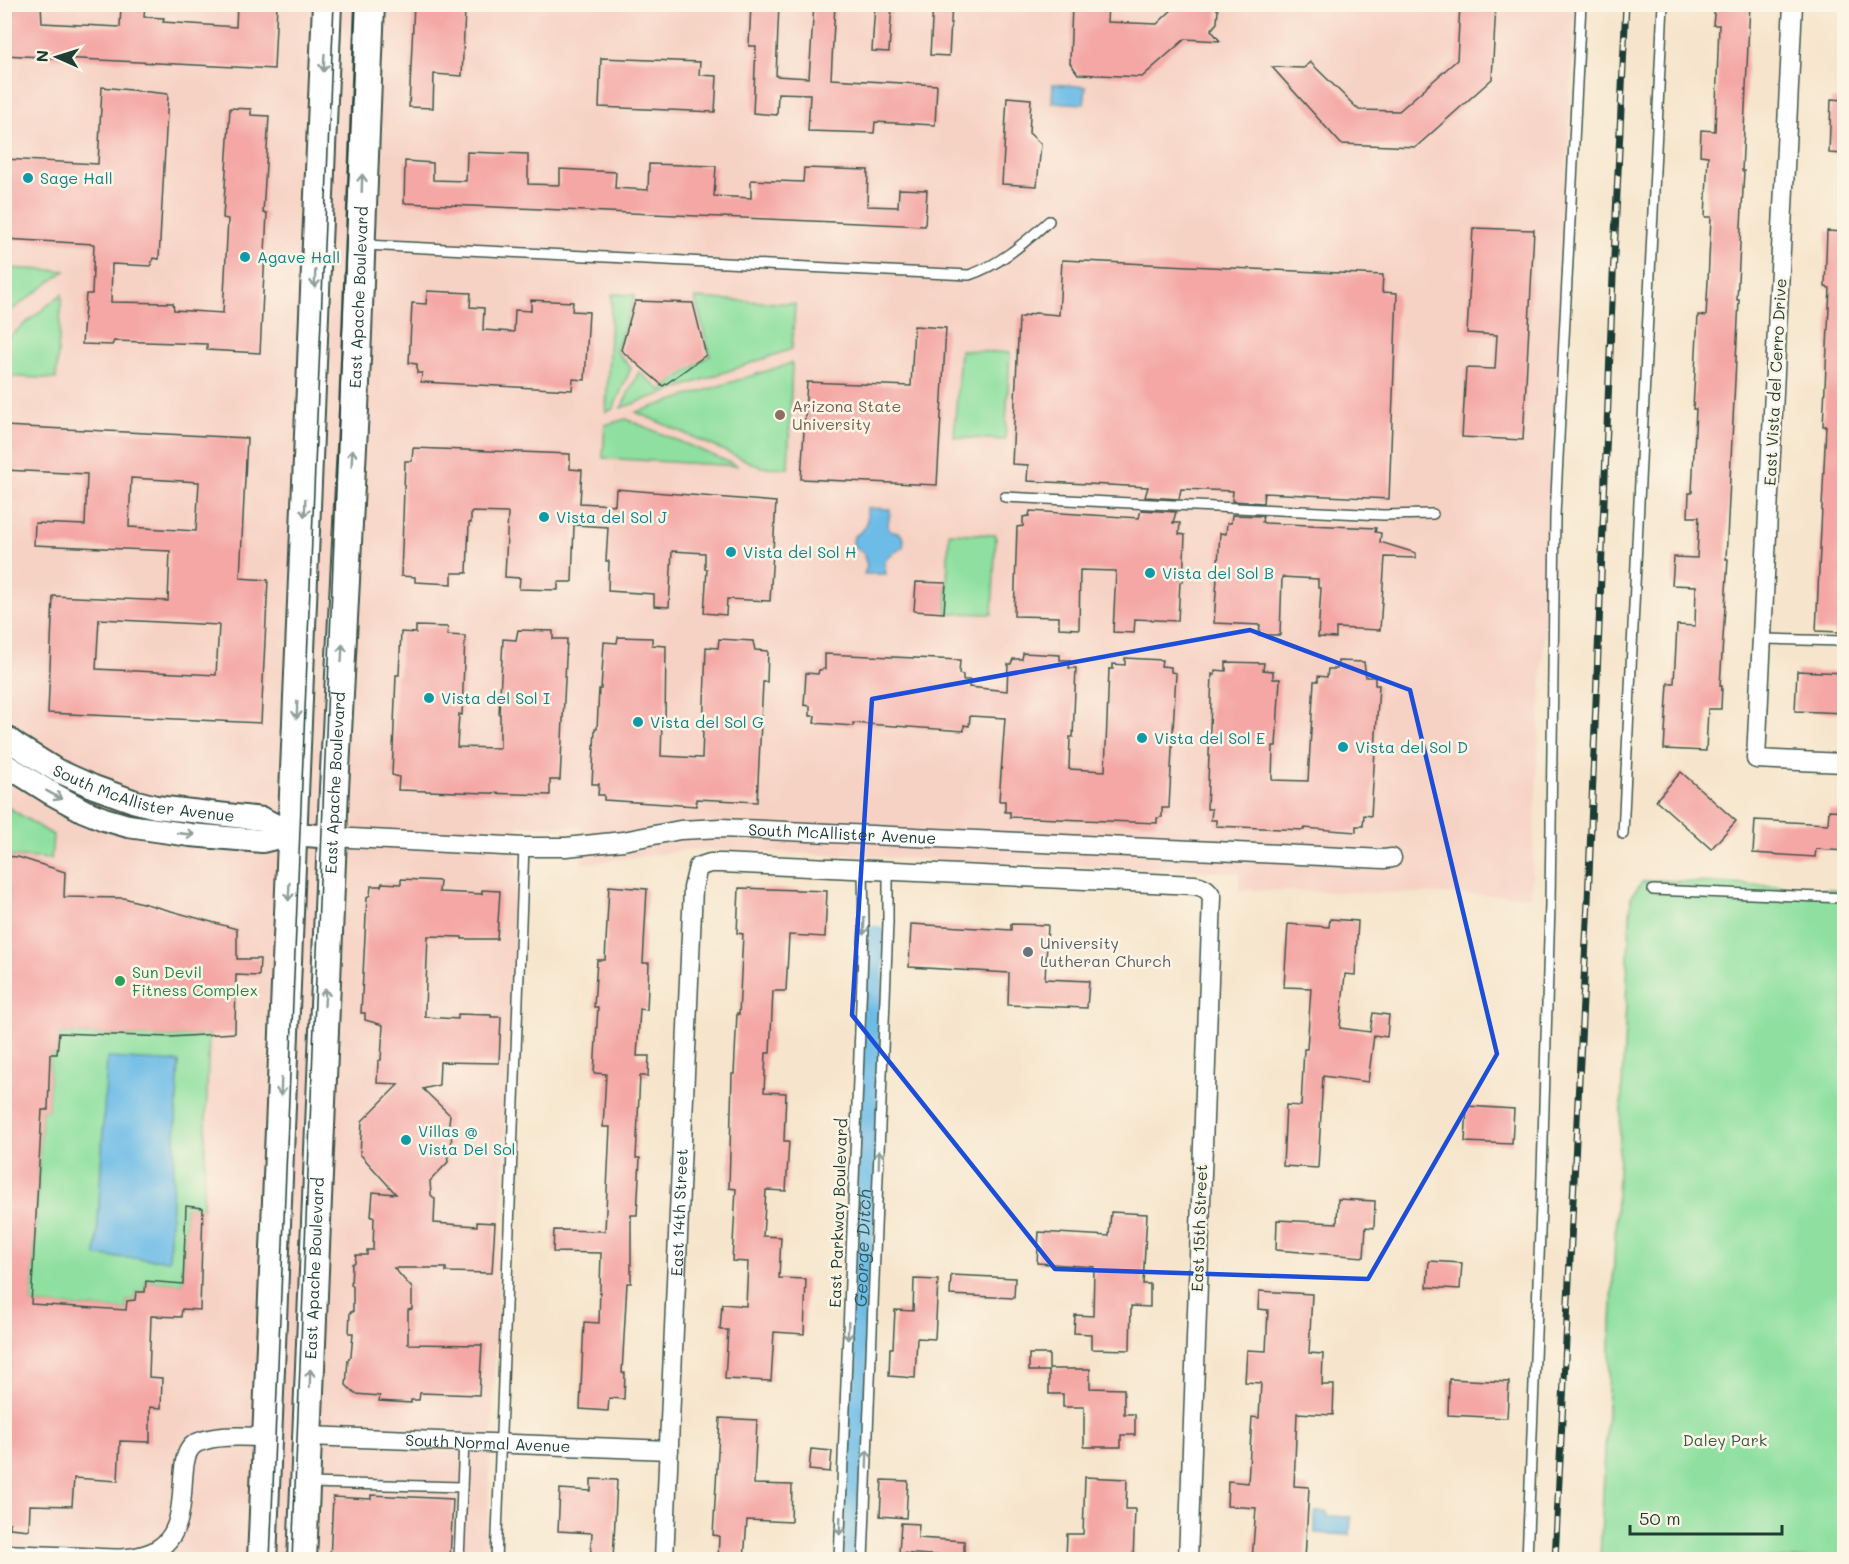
<svg xmlns="http://www.w3.org/2000/svg" width="1849" height="1564" font-family="Mali,sans-serif">
  <rect width="100%" height="100%" fill="#fcf5e5"/>
  <filter id="ink" filterUnits="userSpaceOnUse"><feTurbulence type="fractalNoise" baseFrequency=".0167" numOctaves="2"/><feDisplacementMap in="SourceGraphic" scale="12" xChannelSelector="R" yChannelSelector="G"/><feConvolveMatrix kernelMatrix="1 2 1 2 8 2 1 2 1" color-interpolation-filters="sRGB"/></filter>
  <filter id="wash" filterUnits="userSpaceOnUse"><feTurbulence type="fractalNoise" baseFrequency=".008" numOctaves="4" result="noise"/><feDisplacementMap in="SourceGraphic" scale="24" xChannelSelector="R" yChannelSelector="G"/><feGaussianBlur stdDeviation="1.35" result="paint"/><feColorMatrix in="noise" values="0 0 0 0 0 0 0 0 0 0 0 0 0 0 0 0 0 1.4 0 .05"/><feComposite in="paint" operator="in"/></filter>
  <g filter="url(#wash)">
    <rect width="100%" height="100%" fill="#f6e5cc"/>
    <path fill="#f6d2c4" d="M5 5H1575L1531 896 1239 890V873L698 849 581 864V827L520 826 486 1559 5 1560Z"/>
    <g fill="#8fe0a0" stroke="#578e6a" stroke-width="1.5">
      <path d="M4 268H5L65 271 5 315Z"/>
      <path d="M62 294 56 379 5 376V340Z"/>
      <path d="M612 294 635 295 616 351 631 368 613 409 606 412Z"/>
      <path d="M695 298 795 304 792 349 621 408 639 372 661 390 710 355Z"/>
      <path d="M960 350 1010 353 1005 440 954 437Z"/>
      <path d="M792 363 788 468 761 467 636 412Z"/>
      <path d="M626 419 738 466 603 458 605 425Z"/>
      <path d="M949 533 996 535 992 614 946 613Z"/>
      <path d="M4 805 53 835 51 859 5 856Z"/>
      <path d="M1656 880 1844 890V1559L1600 1560 1631 896 1642 882Z"/>
      <path d="M59 1033 170 1037 209 1034 203 1208 186 1207 183 1284 146 1281 145 1292H136L135 1300 127 1301 126 1310 31 1304 42 1110H48L50 1054H57Z"/>
    </g>
    <g fill="#6dbce7" stroke="#467c8e" stroke-width="1.5">
      <path d="M1053 84 1086 87 1084 104 1052 102Z"/>
      <path d="M867 508 890 509C891 516 887 520 888 528L892 532H899L904 539 903 547C890 557 881 554 886 574H864L867 566 863 552 855 548 853 542 854 536C869 529 867 523 867 508Z"/>
      <path d="M107 1058 179 1062 169 1260 96 1256Z"/>
      <path d="M1315 1512H1327V1516L1351 1517 1350 1535 1315 1533Z"/>
    </g>
    <g fill="none" stroke-linecap="round" stroke-linejoin="round">
      <path stroke="#6dbce7" stroke-width="21" id="s1" d="M851 1560 875 936"/>
    </g>
    <g id="blocks">
      <g fill="#f4a7a5" fill-rule="evenodd">
        <path d="M4 4H41L42 23 120 27 121 4H145L144 17 164 18 163 22 236 27 237 4H277L274 69 4 55Z"/>
        <path d="M414 4H437V10H465L462 76 434 74 433 108 409 107Z"/>
        <path d="M751 4H779L776 76 809 78 814 4H835L831 79 937 85 935 125 875 122 874 133 808 131 810 94 778 93 777 115 753 113 756 46H749Z"/>
        <path d="M875 4H892L889 52 872 51Z"/>
        <path d="M933 4H952L949 56 930 55Z"/>
        <path d="M1072 4H1108L1107 22 1157 24 1178 4H1212L1218 10 1217 23 1211 30 1220 41 1185 39 1142 77 1078 74 1070 63Z"/>
        <path d="M1460 4H1496L1492 79 1416 147 1341 144 1272 67 1304 68 1310 62 1359 110 1399 111 1457 60Z"/>
        <path d="M1715 4H1750L1742 171H1744L1737 300H1739L1726 559H1728L1720 686H1722L1721 709H1708L1706 751 1664 749 1668 683H1674L1677 625 1695 626 1696 586 1672 585 1674 557 1697 558 1699 517H1688L1689 493H1692L1696 409H1693L1698 315 1706 316 1708 281 1711 217H1705L1708 156 1700 155 1701 130 1715 131 1719 25H1713Z"/>
        <path d="M601 58 700 62 699 75 717 76 715 112 599 107Z"/>
        <path d="M102 87 168 94 159 259 153 258 151 266 112 264 111 302 173 303 174 310 223 313 228 219 223 218 230 108 251 109V115L269 116 263 213H267L260 353 207 350V344L114 341 112 345 82 344 86 294H92L94 244 4 239V159L98 164Z"/>
        <path d="M1007 97 1031 99 1029 133 1041 144 1037 186 1002 184Z"/>
        <path d="M1831 99 1845 100V154L1829 153Z"/>
        <path d="M467 152 528 154V184L560 185V169L616 172 615 188 648 190 649 164 716 166 714 196 751 198V180L803 182 804 168 868 170 867 206 898 207 899 189 927 190 925 226 404 203 405 161 433 163V180L466 181Z"/>
        <path d="M1473 228 1534 230 1523 440 1462 437 1466 368 1495 369 1497 335 1467 333Z"/>
        <path d="M1827 231 1845 232V621H1841L1840 632 1816 631 1826 426H1823L1830 288 1825 287Z"/>
        <path d="M1062 260 1383 275 1382 292 1397 293 1389 499 1264 493 1263 503 1232 501 1233 491 1181 489 1179 499 1145 497 1148 487 1027 481 1028 465 1012 464 1019 318 1035 313 1059 315Z"/>
        <path d="M427 291 471 293 470 307 484 308 483 330 514 332 515 310 531 311V300L573 302 572 311 589 312 585 380 573 379 572 390 421 382 422 373H417V364L409 363 412 303 426 304Z"/>
        <path d="M635 301 693 303 706 355 663 386 621 350Z"/>
        <path d="M914 326 946 328 937 485 801 479 807 382 911 386Z"/>
        <path d="M4 426 247 438 240 578 268 580 261 723 48 713 53 596 168 601 170 551 34 545 35 523 85 525 87 474 4 470ZM131 478 199 482 196 531 129 527ZM99 619 219 625 216 675 96 669Z"/>
        <path d="M413 448 570 454V469L582 470 580 503 615 505 616 489 776 502 770 601 727 599 726 615 704 613 707 569H705V553L672 551 669 607 654 606V594L608 591 609 561H606L608 527 574 525 572 582H558V590L519 589 520 578 505 577 508 513 471 512V523H469L467 573H452V584L415 582V577L401 576 405 461H412Z"/>
        <path d="M1141 510 1176 512 1173 523H1180L1179 534 1185 535 1183 582H1180L1178 621 1135 619 1134 633 1113 632 1116 571 1080 570 1079 629 1059 628V617L1014 616 1017 527 1023 526V517L1029 516 1030 511 1139 518Z"/>
        <path d="M1232 515 1263 516 1262 522 1265 523 1376 528 1375 532 1381 533 1380 542 1416 553V558L1385 557 1380 630 1336 628V638L1318 637 1321 588H1318V579L1282 577 1280 635H1259L1260 625 1214 623 1220 533 1226 534 1227 523H1231Z"/>
        <path d="M916 582 946 583 944 613 914 611Z"/>
        <path d="M416 626 448 627 447 635 465 636 462 715 459 714 457 747 500 748V714H499L503 639 516 640 518 630 553 631V639H567L560 780H550V795L398 790 399 777 392 775 396 675H399L401 632 416 633Z"/>
        <path d="M618 637 652 638V645L666 646 665 723H662L661 756 702 758 706 647 718 648 719 639 753 641 755 650 768 651 767 682H763L757 802 696 799V806L604 800V795H598L599 784H592L595 729H597L599 689H601L604 642 617 643Z"/>
        <path d="M1023 653 1060 655V660H1070L1069 668H1076L1073 737H1070L1069 769 1105 771 1109 669H1113V664L1125 665V658L1162 660 1161 666 1171 667V672L1176 673 1169 808H1162V817L1157 818V823L1010 817V812H1005V801H999L1005 718 970 716 969 726 964 725V731L853 723V726L814 723 815 716H810V706L804 705 806 673 818 674 819 670 825 669V654L960 660 959 674 963 675V680H970L969 687 1007 691 1008 664H1011L1013 659H1022Z"/>
        <path d="M1338 661 1364 662 1366 677H1375V685H1379L1371 816 1364 815 1363 826H1356V832L1304 828V830L1216 826V820H1211L1212 809H1207L1212 674 1215 675V670L1226 671V662L1264 663 1263 670 1273 671V679H1280L1276 746H1273L1272 780 1308 781 1314 681H1318V676L1327 677 1328 669H1337Z"/>
        <path d="M1797 671 1845 673V713L1795 711Z"/>
        <path d="M1681 772 1736 821 1711 849 1656 800Z"/>
        <path d="M1829 810 1845 811V851L1816 849 1815 857 1753 853 1755 820 1828 824Z"/>
        <path d="M4 856 18 857 65 872 64 897 124 898 237 929V959H260L259 976 236 975 235 1033 170 1037 59 1033 57 1054H50L48 1110H42L31 1304 126 1310 127 1301 135 1300 136 1292H145L146 1281 183 1284 186 1206 203 1208 200 1310 182 1309 181 1317 151 1316 149 1377 162 1378 161 1408 150 1407V1442L120 1441 118 1481 74 1478 72 1506 30 1505 29 1530 10 1528V1523H4Z"/>
        <path d="M401 879 440 881 439 892 482 894V890L500 891 497 939H462V937L428 936 425 1008V1017L458 1019V1014L491 1015V1017H501L499 1063 440 1062 439 1085 423 1089 450 1115 448 1130 451 1132 452 1149 447 1151 448 1162 430 1181 431 1195 435 1199 434 1223 477 1226V1222L495 1223 492 1273 446 1272V1268H394L412 1288V1309L408 1310V1344L482 1345 479 1395 420 1393 419 1400H411V1403L379 1401 380 1396 355 1394 346 1385 348 1360 351 1356 353 1333H349L350 1312H353V1286L351 1285 352 1264 355 1262 356 1255H367V1250H373L374 1217H371L373 1192 396 1194 360 1154 362 1121 399 1084 377 1083 378 1061 381 1060 383 1025 365 1020V1013H361L367 897 370 895 371 886H381L382 883 401 884Z"/>
        <path d="M609 886 647 889 643 963H649L647 1010 640 1009 637 1056H649L648 1076H640L636 1158H640L637 1215H631V1283H627L622 1373H625L624 1399 609 1398 608 1411 580 1409 584 1322 599 1323 601 1253 553 1252 554 1230 605 1231 610 1127H603L606 1074 594 1073 598 1007H594L597 960H605Z"/>
        <path d="M739 888 827 891 825 937 789 935 786 991H773L770 1053H766L764 1092 786 1093 784 1141H789L786 1191 766 1190 763 1236 781 1237 779 1278 806 1279 804 1334 774 1332 771 1381 725 1379 728 1330H720L722 1304 746 1306 748 1262 732 1261 736 1189 729 1188 732 1074H734L737 1013 739 1014 743 934 737 933Z"/>
        <path d="M1330 919 1358 921 1355 975 1345 974 1340 1028 1370 1032 1373 1013 1389 1015 1387 1037 1374 1035 1368 1082 1323 1076 1318 1168 1283 1166 1286 1105 1301 1106 1304 1049H1307L1311 988 1284 987 1288 924 1329 927Z"/>
        <path d="M911 924 1011 930V924L1048 925 1045 979 1089 981 1087 1008 1008 1005 1009 973 909 967Z"/>
        <path d="M1467 1106 1514 1109 1512 1144 1465 1142Z"/>
        <path d="M1338 1199 1375 1201 1374 1228 1366 1227 1364 1257 1276 1250 1277 1220 1337 1223Z"/>
        <path d="M1111 1212 1147 1214 1143 1284H1150V1307L1131 1306 1130 1350 1091 1349V1334L1074 1333 1075 1315 1093 1316 1094 1267 1037 1263 1039 1232 1109 1236Z"/>
        <path d="M1429 1261 1462 1263 1460 1289 1427 1287Z"/>
        <path d="M951 1275 1015 1278 1014 1298 950 1295Z"/>
        <path d="M914 1279 938 1280 935 1339 917 1338 915 1378 889 1376 890 1348H893L895 1310 913 1311Z"/>
        <path d="M1259 1291 1312 1294 1309 1353 1323 1354 1322 1385H1334L1333 1415 1297 1413 1294 1486 1309 1487 1305 1560H1252L1256 1508 1227 1506 1228 1481 1248 1483 1252 1417 1259 1418 1261 1383 1245 1382 1247 1350 1266 1351 1268 1310 1258 1309Z"/>
        <path d="M1029 1354H1049V1369H1090V1388L1124 1389V1414H1135V1435H1121V1447H1084V1407H1063V1394H1049V1371H1029Z"/>
        <path d="M1449 1379 1509 1382 1507 1418 1448 1415Z"/>
        <path d="M720 1418 757 1420 754 1484 792 1485 791 1522 747 1520 744 1560H718L719 1536 713 1535Z"/>
        <path d="M811 1449 832 1451 830 1472 809 1470Z"/>
        <path d="M1085 1477 1127 1479 1126 1509H1135L1133 1560 1066 1558 1067 1534H1083Z"/>
        <path d="M591 1479 617 1480 613 1560H590L592 1533 558 1531 560 1489 591 1491Z"/>
        <path d="M882 1480 908 1481 906 1518 880 1516Z"/>
        <path d="M371 1495 453 1499 450 1560H330L333 1497 371 1499Z"/>
        <path d="M901 1523 919 1524 918 1538 964 1541V1557L899 1553Z"/>
      </g>
    </g>
  </g>
  <g filter="url(#ink)">
    <use href="#blocks" fill-opacity="0" stroke="#3f564b" stroke-width="1.5"/>
    <g fill="none" stroke-linecap="round" stroke-linejoin="round">
      <g stroke="#3f564b" stroke-width="12">
        <g id="service">
          <path d="M365 245 969 275C1000 265 1025 242 1049 221"/>
          <path d="M1005 497 1383 515 1433 514"/>
          <path d="M1762 639 1844 641"/>
          <path d="M1623 834 1663 4"/>
          <path d="M1653 890 1844 898"/>
          <path d="M309 1483 462 1487"/>
          <path d="M459 1560 464 1441"/>
          <path d="M496 1560 524 847"/>
          <path d="M839 1560 864 928 863 868"/>
          <path d="M863 1560 888 922V869"/>
          <path d="M1527 1560 1541 1207 1550 904 1555 516 1581 4"/>
        </g>
      </g>
      <g stroke="#3f564b" stroke-width="21">
        <g id="minor">
          <path d="M1793 4 1756 759 1844 763"/>
          <path id="s2" d="M332 837 524 847H566L623 841 680 830 721 828 1384 859 1392 858"/>
          <path id="s3" d="M308 1436 669 1450"/>
          <path d="M4 1554C31 1555 57 1556 83 1557 104 1558 127 1561 147 1554 204 1535 166 1453 199 1442 220 1434 246 1437 268 1437"/>
          <path id="s4" d="M664 1560 693 888 698 867 710 863H721L1195 885C1204 887 1208 889 1212 897L1188 1560"/>
        </g>
      </g>
      <g stroke="#3f564b" stroke-width="26">
        <g id="tertiary">
          <path id="s5" d="M4 736 16 745 56 770 94 787 133 801 156 807 263 819 292 834"/>
          <path d="M4 764 49 792 84 811 104 819 128 826 190 835 262 841 292 834 332 837"/>
        </g>
      </g>
      <g stroke="#3f564b" stroke-width="32">
        <g id="primary">
          <path d="M262 1560 327 4"/>
          <path id="s6" d="M302 1560 334 789 354 409 370 4"/>
        </g>
      </g>
      <use href="#service" stroke="#fff" stroke-width="9"/>
      <use href="#minor" stroke="#fff" stroke-width="18"/>
      <use href="#tertiary" stroke="#fff" stroke-width="22"/>
      <use href="#primary" stroke="#fff" stroke-width="28"/>
      <g stroke="#1f3d34" stroke-width="1.5">
        <path d="M270 1560 334 4"/>
        <path d="M292 1560 356 4"/>
      </g>
      <g stroke="#1f3d34" stroke-width="7">
        <path id="rail" d="M1555 1560 1588 901 1613 277 1626 4"/>
      </g>
      <use href="#rail" stroke="#fcf5e5" stroke-width="4.5" stroke-dasharray="14" stroke-linecap="butt"/>
    </g>
    <defs><path id="oneway-shaft" d="M-6 0H5M1.5-3L5.5 0L1.5 3" fill="none" stroke-width="1.6" stroke-linecap="round" stroke-linejoin="round" transform="scale(1.5)"/></defs>
    <g stroke="#8f9e9a">
      <use href="#oneway-shaft" transform="translate(324 63) rotate(93)"/>
      <use href="#oneway-shaft" transform="translate(362 183) rotate(-88)"/>
      <use href="#oneway-shaft" transform="translate(315 279) rotate(92)"/>
      <use href="#oneway-shaft" transform="translate(352 458) rotate(-87)"/>
      <use href="#oneway-shaft" transform="translate(305 508) rotate(92)"/>
      <use href="#oneway-shaft" transform="translate(342 653) rotate(-87)"/>
      <use href="#oneway-shaft" transform="translate(297 710) rotate(92)"/>
      <use href="#oneway-shaft" transform="translate(54 795) rotate(29)"/>
      <use href="#oneway-shaft" transform="translate(186 834) rotate(6)"/>
      <use href="#oneway-shaft" transform="translate(289 892) rotate(93)"/>
      <use href="#oneway-shaft" transform="translate(864 926) rotate(92)"/>
      <use href="#oneway-shaft" transform="translate(325 997) rotate(-87)"/>
      <use href="#oneway-shaft" transform="translate(281 1087) rotate(92)"/>
      <use href="#oneway-shaft" transform="translate(879 1159) rotate(-88)"/>
      <use href="#oneway-shaft" transform="translate(848 1331) rotate(92)"/>
      <use href="#oneway-shaft" transform="translate(310 1378) rotate(-88)"/>
      <use href="#oneway-shaft" transform="translate(867 1459) rotate(-88)"/>
      <use href="#oneway-shaft" transform="translate(840 1526) rotate(92)"/>
    </g>
  </g>
  <path fill="none" stroke="#1d4ed8" stroke-width="4.5" stroke-linejoin="round" d="M1250 630 1410 690 1497 1054 1368 1279 1055 1269 852 1015 872 699Z"/>
  <g fill="#0f9aa8" stroke="#fcf5e5" stroke-width="2">
    <circle cx="28" cy="178" r="6"/>
    <circle cx="245" cy="257" r="6"/>
    <circle cx="544" cy="517" r="6"/>
    <circle cx="731" cy="552" r="6"/>
    <circle cx="1150" cy="573" r="6"/>
    <circle cx="429" cy="698" r="6"/>
    <circle cx="638" cy="722" r="6"/>
    <circle cx="1142" cy="738" r="6"/>
    <circle cx="1343" cy="747" r="6"/>
    <circle cx="406" cy="1140" r="6"/>
  </g>
  <circle fill="#8d6e63" stroke="#fcf5e5" stroke-width="2" cx="780" cy="415" r="6"/>
  <circle fill="#6b7280" stroke="#fcf5e5" stroke-width="2" cx="1028" cy="952" r="6"/>
  <circle fill="#2e9e5b" stroke="#fcf5e5" stroke-width="2" cx="120" cy="981" r="6"/>
  <g text-anchor="middle" stroke-width="5" stroke-linejoin="round" paint-order="stroke">
    <g font-size="16" fill="#0d838f" stroke="#fcf5e5" text-anchor="start">
      <text x="40" y="184">Sage Hall</text>
      <text x="257" y="263">Agave Hall</text>
      <text x="556" y="523">Vista del Sol J</text>
      <text x="743" y="558">Vista del Sol H</text>
      <text x="1162" y="579">Vista del Sol B</text>
      <text x="441" y="704">Vista del Sol I</text>
      <text x="650" y="728">Vista del Sol G</text>
      <text x="1154" y="744">Vista del Sol E</text>
      <text x="1355" y="753">Vista del Sol D</text>
      <text x="418" y="1137">Villas @<tspan x="418" dy="18">Vista Del Sol</tspan></text>
    </g>
    <g font-size="16" fill="#1f3d34" stroke="#fcf5e5">
      <text dy="6" stroke="none"><textPath href="#s6" startOffset="1264">East Apache Boulevard</textPath></text>
      <text transform="translate(1775 382) rotate(-87)" y="6">East Vista del Cerro Drive</text>
      <text dy="6" stroke="none"><textPath href="#s6" startOffset="778">East Apache Boulevard</textPath></text>
      <text dy="6" stroke="none"><textPath href="#s5" startOffset="154">South McAllister Avenue</textPath></text>
      <text dy="6" stroke="none"><textPath href="#s2" startOffset="512">South McAllister Avenue</textPath></text>
      <text dy="6" stroke="none"><textPath href="#s4" startOffset="348">East 14th Street</textPath></text>
      <text transform="translate(838 1213) rotate(-88)" y="6">East Parkway Boulevard</text>
      <text transform="translate(1199 1228) rotate(-88)" y="6">East 15th Street</text>
      <text dy="6" stroke="none"><textPath href="#s6" startOffset="292">East Apache Boulevard</textPath></text>
      <text dy="6" stroke="none"><textPath href="#s3" startOffset="180">South Normal Avenue</textPath></text>
    </g>
    <g font-size="16" fill="#785e54" stroke="#fcf5e5" text-anchor="start">
      <text x="792" y="412">Arizona State<tspan x="792" dy="18">University</tspan></text>
    </g>
    <g font-size="16" fill="#5b616d" stroke="#fcf5e5" text-anchor="start">
      <text x="1040" y="949">University<tspan x="1040" dy="18">Lutheran Church</tspan></text>
    </g>
    <g font-size="16" fill="#27864d" stroke="#fcf5e5" text-anchor="start">
      <text x="132" y="978">Sun Devil<tspan x="132" dy="18">Fitness Complex</tspan></text>
    </g>
    <g font-size="16" fill="#355e4a" stroke="#fcf5e5">
      <text x="1725" y="1446">Daley Park</text>
    </g>
    <g font-size="18" font-style="italic" fill="#325d61" stroke="#fcf5e5">
      <text dy="6" stroke="none"><textPath href="#s1" startOffset="312">George Ditch</textPath></text>
    </g>
  </g>
  <rect width="1849" height="1564" fill="none" stroke="#fcf5e5" stroke-width="24"/>
  <g transform="translate(57 57) rotate(273)" stroke="#fcf5e5" stroke-width="4.5" paint-order="stroke">
  <path d="M0-4.5L10 22L0 15L-10 22Z" fill="#1f3d34"/>
  <text y="-9" font-size="16" font-weight="bold" text-anchor="middle" fill="#1f3d34">N</text>
  </g>
  <path d="M1630 1525v9h152v-9" fill="none" stroke="#1f3d34" stroke-width="3"/>
  <text x="1639" y="1525" font-size="18" fill="#1f3d34" stroke="#fcf5e5" stroke-width="4.5" paint-order="stroke">50 m</text>
</svg>
